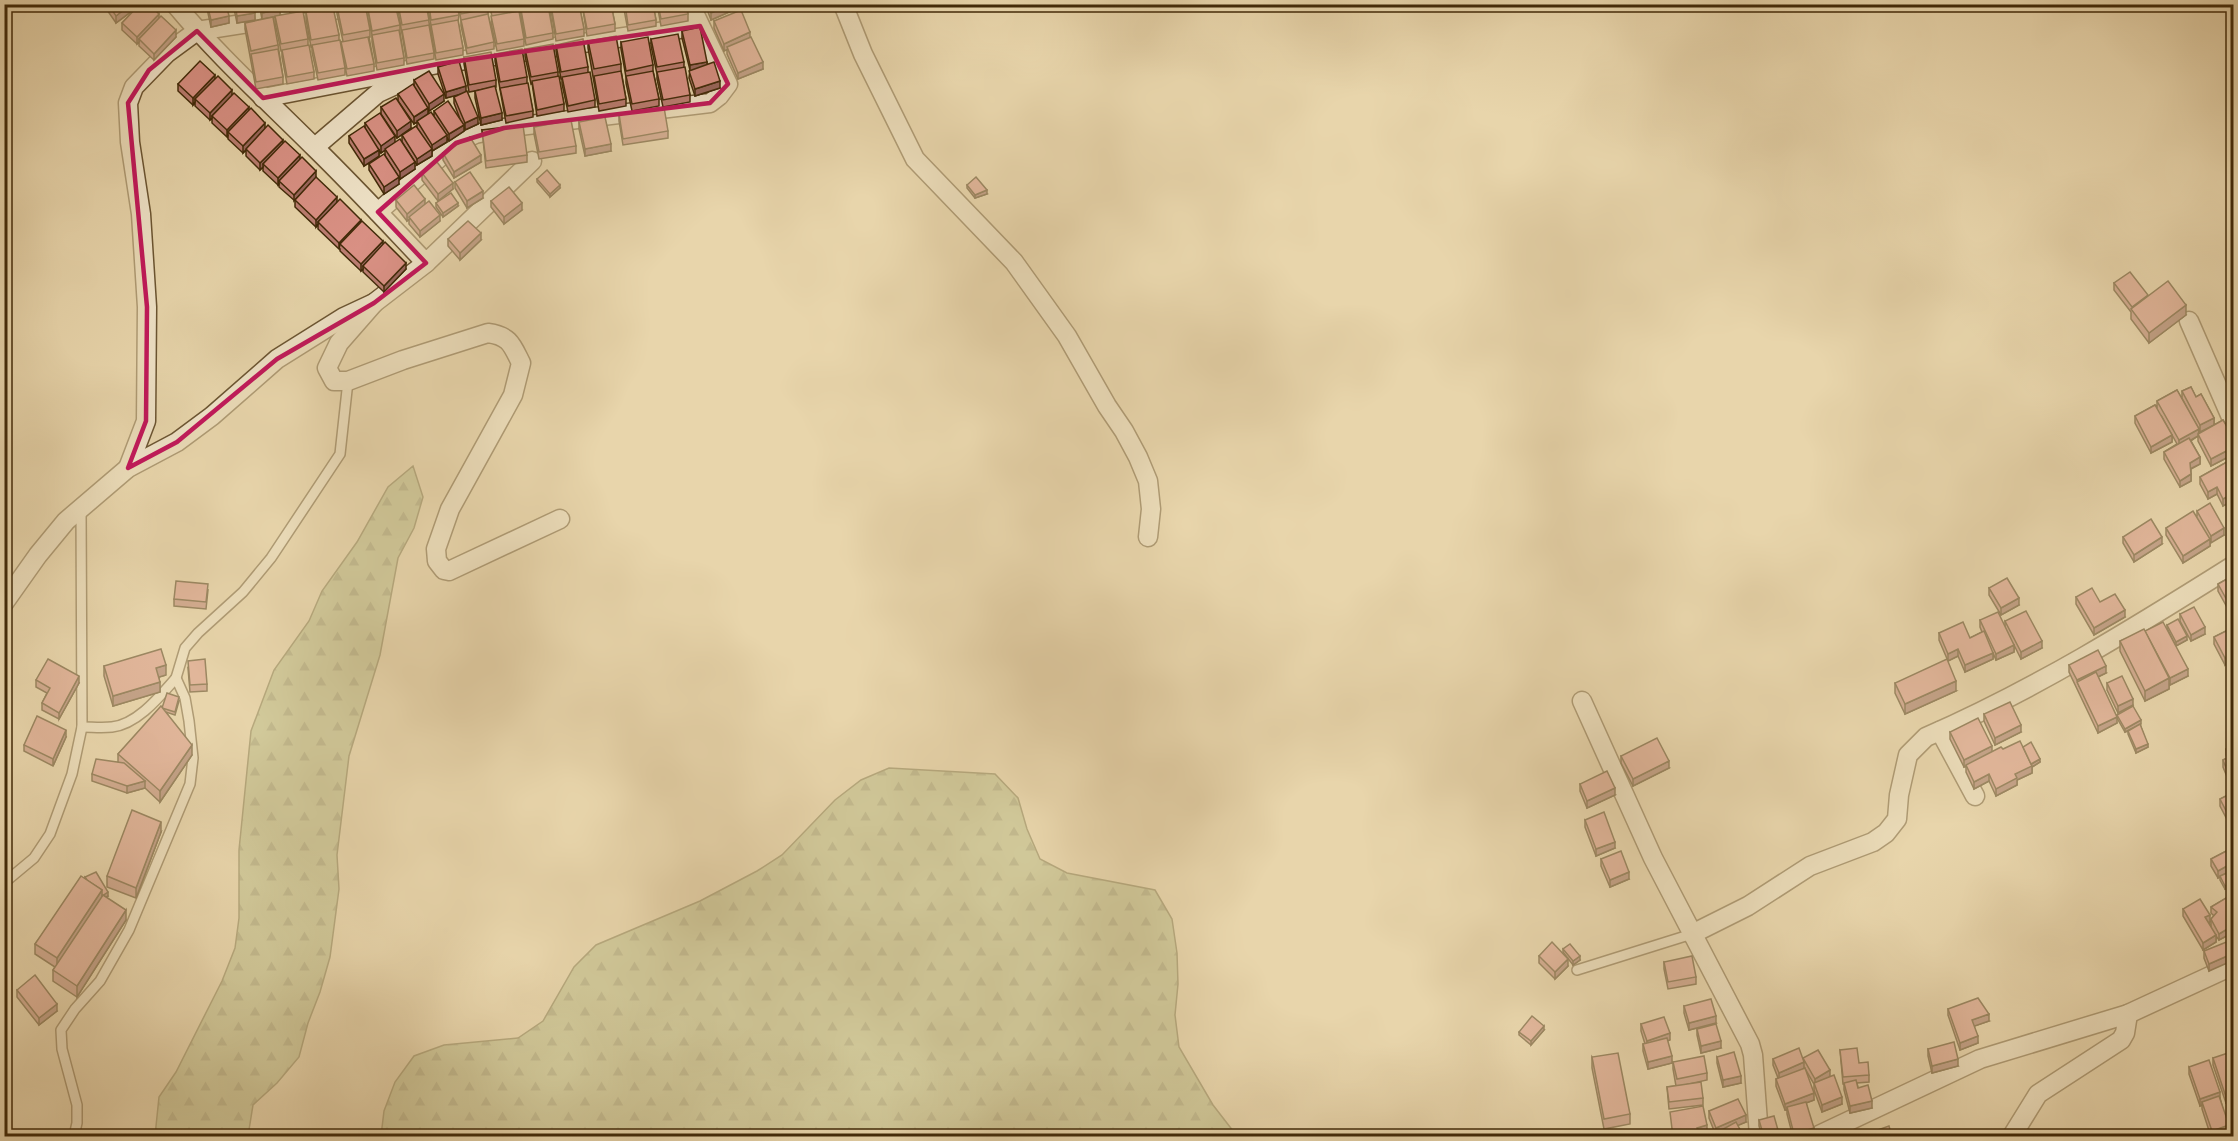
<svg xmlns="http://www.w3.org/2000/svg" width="2238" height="1141" font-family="Alegreya,serif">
  <defs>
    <pattern id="forest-firs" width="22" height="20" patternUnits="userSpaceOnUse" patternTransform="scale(1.5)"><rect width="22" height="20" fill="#b9bd87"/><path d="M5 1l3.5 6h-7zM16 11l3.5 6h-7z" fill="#989a6d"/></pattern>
  </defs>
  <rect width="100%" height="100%" fill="#e8d6ac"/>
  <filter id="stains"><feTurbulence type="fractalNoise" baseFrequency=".00333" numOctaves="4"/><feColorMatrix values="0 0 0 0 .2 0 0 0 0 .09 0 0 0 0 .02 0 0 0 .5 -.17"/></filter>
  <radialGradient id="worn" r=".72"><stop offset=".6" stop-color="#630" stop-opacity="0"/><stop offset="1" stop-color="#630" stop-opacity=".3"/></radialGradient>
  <g fill="url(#forest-firs)" stroke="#7d7448" stroke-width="1.5">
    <path d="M413 466 423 497 414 528 398 558 380 655 349 756 337 855 339 889 330 957 320 992 308 1023 299 1057 277 1083 253 1105 248 1136H155L159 1097 176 1072 222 981 235 948 239 918V850L251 731 274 670 309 621 322 591 357 542 388 487Z"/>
    <path d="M889 768 995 774 1018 798 1027 829 1040 859 1067 873 1155 890 1172 919 1177 953 1178 984 1175 1015 1179 1047 1213 1105 1237 1136H381L384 1111 395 1082 414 1056 444 1045 518 1038 543 1021 574 967 596 945 700 901 757 871 782 855 835 800 861 780Z"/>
  </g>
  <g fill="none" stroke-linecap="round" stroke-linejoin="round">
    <g stroke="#6b5532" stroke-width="12">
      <g id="service">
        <path d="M176 678 185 648 198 633 243 592 271 558 340 454 348 381"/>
        <path d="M4 883 34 858 50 834 72 774 82 727 81 509"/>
        <path d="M1577 970 1692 934"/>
        <path d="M74 1136 77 1123V1105L62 1049 61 1030 75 1009 100 981 129 930 190 784 193 758 189 721 185 698 176 678C160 696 138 724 112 727 102 728 92 727 82 727"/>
      </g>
    </g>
    <g stroke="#6b5532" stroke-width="21">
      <g id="minor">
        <path d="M175 4C218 56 268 101 315 148 353 185 389 224 426 263L532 161"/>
        <path d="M843 4 863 54 915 159 1014 262 1067 336 1107 406 1124 431 1138 457 1148 481 1151 509 1148 537"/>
        <path d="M263 98 438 64 700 26"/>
        <path d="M315 147 378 93 415 76"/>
        <path d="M378 212 456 143 475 134 504 128 710 103 719 96 728 84 690 4"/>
        <path d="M374 303 339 343 327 368 334 381H348L403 360 488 333C510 336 512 345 521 363L513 395 450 509 436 549 437 561 444 570 449 571 560 519"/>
        <path d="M2189 321 2234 424"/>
        <path d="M128 468 146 421 147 307 141 214 130 142 128 103 134 87 167 53 197 31 371 4"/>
        <path d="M4 603 38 555 66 521 128 468 177 442 212 416 277 359 344 317 374 303 426 263"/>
        <path d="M1582 701 1653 858 1750 1044 1753 1055 1759 1136"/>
        <path d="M1940 731 1975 796"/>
        <path d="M1692 934 1748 906 1810 866 1873 842 1886 833 1897 819 1899 795 1908 755 1926 737C2034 690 2134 628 2234 565"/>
        <path d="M1817 1136 1980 1059 2128 1014 2234 965"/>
        <path d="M2012 1136 2038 1094 2121 1040 2125 1033 2128 1014"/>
      </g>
    </g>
    <use href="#service" stroke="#f0e4c9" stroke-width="9"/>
    <use href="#minor" stroke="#f0e4c9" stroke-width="18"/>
  </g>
  <g fill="#bb7d72" stroke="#412a09" stroke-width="1.5">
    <path d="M105 4H149L159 18 176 37 154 60 139 46V42L137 44 122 30V23L138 7 116 23 105 7Z"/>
    <path d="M206 4H226L229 23 211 27Z"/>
    <path d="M233 4H253L255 20 237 23Z"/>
    <path d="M259 4H279L280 15 290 14 288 4H308V12L313 11 312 4H331L339 35V40L345 68V75L318 80 312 52V46L311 47 306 19V12L303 13 308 39V45L314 72V79L287 84 282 57V51H281L275 23V17L263 19 278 45 283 77V84L256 89 245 29V23L262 19Z"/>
    <path d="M333 4H365L370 30V37H369L374 64V71L347 76 341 48V42L343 41 337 14V8L334 9Z"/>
    <path d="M367 4 400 25V32L404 58V65L377 70 372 42V35Z"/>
    <path d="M397 4H426L434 53V59L407 64Z"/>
    <path d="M427 4H457L459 15 458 22 463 48V55L436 60 431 32V25Z"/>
    <path d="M458 4H488V15L494 42V49L467 54 461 26V20Z"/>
    <path d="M489 4H519V11L524 39V46L497 51 491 23 492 16Z"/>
    <path d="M520 4H549L553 33V39L526 45 521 16Z"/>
    <path d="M550 4H579L584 29V36L556 41Z"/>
    <path d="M582 4H611L615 24V31L587 36Z"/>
    <path d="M623 4H653L656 20V26L628 31Z"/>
    <path d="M657 4H686L688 14V21L661 26Z"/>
    <path d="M705 4H736V9L711 20Z"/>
    <path d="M714 21 750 38 763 69 738 79 727 54V49L724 51 714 28Z"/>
    <path d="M682 31 707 65 720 88 695 96 689 78 690 70 682 38Z"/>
    <path d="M651 39 684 62V67L690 95V102L663 107 657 79V74L651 46Z"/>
    <path d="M588 41 621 64V71L626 99V106L599 111 588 48Z"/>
    <path d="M621 42 653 65V71L659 99V106L632 111 626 83V77L621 49Z"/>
    <path d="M556 45 588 67V73L595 100V107L568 112 562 84V79H561L556 51Z"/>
    <path d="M525 49 558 72V77L564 104V111L537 116 532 83 531 84 525 56Z"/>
    <path d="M495 54 527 77V83L533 111V117L506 123 495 61Z"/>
    <path d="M464 57 496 80V87H495L502 120 481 125 475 98V91L490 88 469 92 464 64Z"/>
    <path d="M438 67 466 91 478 124 465 130 464 127V131L449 141 447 137V142L432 151V156L417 165 402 142V135L417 126V122L414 124 398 101V94L414 86V80L444 101 429 111 428 109V114L434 115V111L460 119 454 103V97L456 95 446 98 438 74Z"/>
    <path d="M215 79 249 110 265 128 300 159 337 202 361 222 406 269 384 292 363 272V269L361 271 340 251V249H339L318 229V224L316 227 295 207V201L279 187V184L278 185 263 171V167L260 170 246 156V150L243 153 228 139V135L227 137 212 123V118L210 120 195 106V102L193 105 178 91V84Z"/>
    <path d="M381 107 411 128 397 138 381 114Z"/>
    <path d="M619 114 668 131V138L623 145 619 121Z"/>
    <path d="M579 122 611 151 585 156 579 129Z"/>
    <path d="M365 123 395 142 415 169 400 179 385 156V150L381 153 379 150V156L364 166 349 143V136L365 128Z"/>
    <path d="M534 127 576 146V153L539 159 534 134Z"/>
    <path d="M482 130 527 155V162L486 168Z"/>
    <path d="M443 153 481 162 454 178 443 160Z"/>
    <path d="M369 164 399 184 384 194 369 170Z"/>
    <path d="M422 173 453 189 438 201 422 180Z"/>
    <path d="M537 179 560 188 550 197 537 182Z"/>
    <path d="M455 182 483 198 467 208 455 188Z"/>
    <path d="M967 185 987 194 975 198 967 188Z"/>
    <path d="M396 200 425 205 440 221 420 237 409 224V219L407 221 396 207Z"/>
    <path d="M491 201 522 210 504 224 491 207Z"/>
    <path d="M436 203 458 206 443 217 436 207Z"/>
    <path d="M448 239 481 240 460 260 448 246Z"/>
    <path d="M2114 283 2148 296 2186 315 2149 343 2131 319V312L2114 290Z"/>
    <path d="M2191 387 2196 397 2201 394 2214 418V425L2223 420 2234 438V454L2211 466 2198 441V436L2191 441 2200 457V464L2191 469V481L2180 487 2164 459V452L2177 444 2161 415 2172 435V442L2151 453 2135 423V416L2155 405 2157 407V401L2177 390 2199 429V434L2213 425 2200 432 2182 398V391Z"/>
    <path d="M2234 458V511L2231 507V501L2223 506 2217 494 2208 499 2200 484V477Z"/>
    <path d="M2197 511 2224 535 2210 542V546L2183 563 2166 535V528L2197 516Z"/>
    <path d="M2123 537 2162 544 2134 562 2123 543Z"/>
    <path d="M2234 575V615L2231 610V607L2228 609 2218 591V584Z"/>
    <path d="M1989 588 2019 605 2001 615 1989 595Z"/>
    <path d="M208 590 206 609 174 606V599Z"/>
    <path d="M2076 597 2100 602 2125 617 2094 635 2076 604Z"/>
    <path d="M2180 614 2205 634 2191 641 2180 621Z"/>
    <path d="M1980 620 2005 627V621L2042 648 2021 659 2014 645V652L1996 660 1993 653V659L1965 672 1958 656 1948 661 1939 640V633L1970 638 1982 632 1980 627Z"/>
    <path d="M2167 625 2187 640 2176 646 2167 628Z"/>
    <path d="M2234 627V680L2227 667V663L2225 665 2214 644V637Z"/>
    <path d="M2145 631 2188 676 2170 685 2169 683V689L2145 701 2120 651V641Z"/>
    <path d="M2069 665 2106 673 2098 677 2117 723 2098 733 2069 672Z"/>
    <path d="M104 666 166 675 159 677 160 692 113 706 104 676Z"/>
    <path d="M188 668 207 684V691L190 692Z"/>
    <path d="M36 680 79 683 59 719 42 710V703L47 693 36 687Z"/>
    <path d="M1895 683 1956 691 1905 714 1895 693Z"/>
    <path d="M2107 683 2133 705 2118 713 2107 690Z"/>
    <path d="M179 701 175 715 166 712 192 755 160 802 145 788 127 793 92 781V774L118 762V754L162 708Z"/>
    <path d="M1984 714 2021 732 1995 745 1984 721Z"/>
    <path d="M2117 715 2141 724H2140L2148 747 2136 753 2128 734V731L2125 732 2117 718Z"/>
    <path d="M1950 732 1992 752 2023 747 2040 762 2032 767V773L2017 780V785L1996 796 1989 781 1974 789 1966 772V766L1964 767 1950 739Z"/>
    <path d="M66 737 53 766 24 751V745Z"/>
    <path d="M2234 745 2228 779 2223 767V760L2227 758 2226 755V749Z"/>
    <path d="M1621 756 1669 768 1633 786 1621 763Z"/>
    <path d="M1580 784 1615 795 1587 808 1580 791Z"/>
    <path d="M2234 792 2233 831 2220 806V799Z"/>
    <path d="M1585 820 1615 848 1596 856 1585 827Z"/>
    <path d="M161 832 136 898 107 887V876Z"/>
    <path d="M2234 847V869L2218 878 2211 866V859Z"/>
    <path d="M1601 859 1629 879 1610 887 1601 866Z"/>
    <path d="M2234 870V932L2219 940 2216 936V942L2203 950 2183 916V909L2210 922H2208L2211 926V919L2214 916 2211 913V907L2230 896 2228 894V888L2225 889 2220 880V876Z"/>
    <path d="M85 877 108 896 106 897 126 920 77 997 53 981V970L55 967 35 954V944L85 879Z"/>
    <path d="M1563 949 1580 960 1573 965 1563 952Z"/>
    <path d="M2204 951H2234L2209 971 2204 958Z"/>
    <path d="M1539 956 1568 966 1555 979 1539 963Z"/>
    <path d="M1664 962 1696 977V984L1668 989 1664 969Z"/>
    <path d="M17 990 57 1011 39 1025 17 997Z"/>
    <path d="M2234 992V1012L2228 1002V996Z"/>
    <path d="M1684 1006 1716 1023 1689 1030 1684 1013Z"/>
    <path d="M1948 1009 1989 1021 1974 1026 1978 1043 1960 1050 1948 1015Z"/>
    <path d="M2234 1015V1036L2227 1026V1019Z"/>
    <path d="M1641 1024 1670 1040H1667L1672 1063 1648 1069 1643 1051V1044H1645L1641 1031Z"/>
    <path d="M1697 1029 1721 1048 1701 1053 1697 1035Z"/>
    <path d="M1544 1030 1531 1045 1519 1035V1032Z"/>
    <path d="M1928 1049 1958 1066 1932 1073 1928 1056Z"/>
    <path d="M1840 1050 1859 1063 1869 1075V1082L1857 1083 1858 1088 1872 1108 1850 1113 1844 1090V1084H1843Z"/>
    <path d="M1592 1057 1630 1114V1124L1604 1129 1592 1068Z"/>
    <path d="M1717 1057 1741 1083 1723 1087 1717 1063Z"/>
    <path d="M2213 1058 2234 1070V1101L2226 1103 2213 1065Z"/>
    <path d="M1773 1059H1803L1830 1077 1842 1104 1822 1112 1814 1090V1084L1804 1067 1814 1100 1806 1103 1814 1135 1808 1137H1793L1787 1114V1110H1785L1776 1086V1079L1778 1078 1773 1065Z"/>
    <path d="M1673 1062 1707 1073V1080L1684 1085 1703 1098V1105L1669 1109 1667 1087 1676 1086 1673 1069Z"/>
    <path d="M2189 1067 2220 1098 2229 1132 2215 1137H2211L2202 1109V1105L2200 1106 2189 1074Z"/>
    <path d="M1709 1111 1746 1122 1715 1133 1709 1118Z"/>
    <path d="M1759 1120 1780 1137H1762L1759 1126Z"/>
  </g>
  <g fill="#99665d" stroke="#412a09" stroke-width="1.5">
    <path d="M131 4H141L116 23V16Z"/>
    <path d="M319 4H331V9L313 12V6Z"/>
    <path d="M334 4H351V5L334 9Z"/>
    <path d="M730 4H736V9L711 20V13Z"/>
    <path d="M308 5V12L290 16V9Z"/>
    <path d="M280 9V16L262 19V13Z"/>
    <path d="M255 13V20L237 23V16Z"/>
    <path d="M159 14V21L139 39V42L137 44V37Z"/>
    <path d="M229 16V23L211 27V20Z"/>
    <path d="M176 30V37L154 60V54Z"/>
    <path d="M750 32V39L724 51V44Z"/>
    <path d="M707 62V68L690 72V65Z"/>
    <path d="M763 62V69L738 79V73Z"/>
    <path d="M215 75V82L195 99V102L193 105V98Z"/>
    <path d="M720 81V88L695 96V89Z"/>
    <path d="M466 86V93L446 98V92Z"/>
    <path d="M232 90V97L212 116V118L210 120V113Z"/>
    <path d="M444 94V101L429 111V104Z"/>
    <path d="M249 107V113L228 132V135L227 137V130Z"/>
    <path d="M428 108V115L414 124V117Z"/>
    <path d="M502 113V120L481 125V118Z"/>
    <path d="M478 117V124L465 130V123Z"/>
    <path d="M411 121V128L397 138V131Z"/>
    <path d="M265 123V129L243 153V146Z"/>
    <path d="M464 125V131L449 141V134Z"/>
    <path d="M447 135V142L432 151V156L417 165V159L432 149V145Z"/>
    <path d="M395 136V143L381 153V146Z"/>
    <path d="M283 140V147L263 164V167L260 170V163Z"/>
    <path d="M611 144V151L585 156V149Z"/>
    <path d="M379 150V156L364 166V159Z"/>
    <path d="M300 155V162L279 181V184L278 185V178Z"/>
    <path d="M481 155V162L454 178V172Z"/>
    <path d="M415 162V169L400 179V172Z"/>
    <path d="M316 171V178L294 201V195Z"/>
    <path d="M399 177V184L384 194V187Z"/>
    <path d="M453 183V189L438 201V194Z"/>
    <path d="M560 185V188L550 197V194Z"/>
    <path d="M987 190V194L975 198V195Z"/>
    <path d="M483 191V198L467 208V201Z"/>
    <path d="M337 197V204L318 222V224L316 227V220Z"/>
    <path d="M425 199V206L407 221V214Z"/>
    <path d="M458 203V206L443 217V213Z"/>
    <path d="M522 203V210L504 224V217Z"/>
    <path d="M440 215V221L420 237V231Z"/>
    <path d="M361 220V226L340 244 339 249V243Z"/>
    <path d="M481 233V240L460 260V253Z"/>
    <path d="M383 241V248L363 266V269L361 271V264Z"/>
    <path d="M406 263V269L384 292V286Z"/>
    <path d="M2186 305V315L2149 343V333Z"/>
    <path d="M2214 418V425L2200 432V425Z"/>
    <path d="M2199 429 2198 436 2179 447V440Z"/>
    <path d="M2172 435V442L2151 453V447Z"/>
    <path d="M2234 447V454L2211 466V459Z"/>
    <path d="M2200 457V464L2190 469V463Z"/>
    <path d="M2191 474V481L2180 487V481Z"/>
    <path d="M2217 487V494L2208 499V492Z"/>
    <path d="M2234 493V500L2223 506V499Z"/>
    <path d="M2224 528V535L2211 543V536Z"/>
    <path d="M2162 537V544L2134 562V555Z"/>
    <path d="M2210 539V546L2183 563V556Z"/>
    <path d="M2019 598V605L2001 615V608Z"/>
    <path d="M2234 599V606L2231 603V607L2228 609V602Z"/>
    <path d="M2125 610V617L2094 635V628Z"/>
    <path d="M2205 627V634L2191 641V635Z"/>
    <path d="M2187 636V640L2176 646V642Z"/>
    <path d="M2042 641V648L2021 659V652Z"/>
    <path d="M2014 645V652L1996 660V654Z"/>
    <path d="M1958 649V656L1948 661V654Z"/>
    <path d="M1993 653V659L1965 672V665Z"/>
    <path d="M2234 653V660H2227V663L2225 665V658Z"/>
    <path d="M166 665V675L156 678V668Z"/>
    <path d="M2106 666V673L2079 686 2077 680Z"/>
    <path d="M2188 669V676L2170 685V678Z"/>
    <path d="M79 676V683L59 719V713Z"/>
    <path d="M2169 678V689L2145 701V691Z"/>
    <path d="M1956 681V691L1905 714V704Z"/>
    <path d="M160 682V692L113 706V696Z"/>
    <path d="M2133 699V705L2118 713V706Z"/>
    <path d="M2117 717V723L2098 733V726Z"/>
    <path d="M2141 720V724L2125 732V729Z"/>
    <path d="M2021 725V732L1995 745V738Z"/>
    <path d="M66 730V737L53 766V759Z"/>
    <path d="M2148 744V747L2136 753V749Z"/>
    <path d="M192 745V755L160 802V791Z"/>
    <path d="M1992 746V753L1964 767V760Z"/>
    <path d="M2040 759V762L2032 767V773L2017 780V785L1996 796V789L2015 774Z"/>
    <path d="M1669 761V768L1633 786V779Z"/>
    <path d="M2234 770V777L2228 779V773Z"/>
    <path d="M1989 774V781L1974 789V782Z"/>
    <path d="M145 781V788L127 793V786Z"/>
    <path d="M1615 788V795L1587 808V801Z"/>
    <path d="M161 822V832L136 898V888Z"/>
    <path d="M1615 842V848L1596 856V849Z"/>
    <path d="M2234 862V869L2218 878V871Z"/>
    <path d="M1629 872V879L1610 887V880Z"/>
    <path d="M2234 882V885L2225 889V886Z"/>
    <path d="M102 890 108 892V896L102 899 57 968V958Z"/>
    <path d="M126 910V920L77 997V986Z"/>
    <path d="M2210 915V922L2205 924V917Z"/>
    <path d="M2234 925V932L2219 940V934Z"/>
    <path d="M2216 935V942L2203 950V943Z"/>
    <path d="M2234 953V960L2209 971V964Z"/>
    <path d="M1580 956V960L1573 965V961Z"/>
    <path d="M1568 959V966L1555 979V972Z"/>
    <path d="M57 1004V1011L39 1025V1018Z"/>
    <path d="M1989 1014V1021L1972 1027V1020Z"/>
    <path d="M1716 1016V1023L1689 1030V1023Z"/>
    <path d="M1544 1026V1030L1531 1045V1041Z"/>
    <path d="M1670 1033V1040L1647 1048V1041Z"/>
    <path d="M1978 1036V1043L1960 1050V1043Z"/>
    <path d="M1721 1041V1048L1701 1053V1046Z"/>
    <path d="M1672 1056V1063L1648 1069V1062Z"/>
    <path d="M1958 1059V1066L1932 1073V1066Z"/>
    <path d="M1804 1062V1069L1779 1080V1073Z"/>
    <path d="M1830 1070V1077L1815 1085V1079Z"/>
    <path d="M1741 1076V1083L1723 1087V1080Z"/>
    <path d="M2220 1092V1098L2202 1102V1105L2200 1106V1099Z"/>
    <path d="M1814 1093V1100L1787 1110V1107V1110H1785V1104Z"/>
    <path d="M2234 1094V1101L2226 1103V1097Z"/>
    <path d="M1842 1097V1104L1822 1112V1105Z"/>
    <path d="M1872 1101V1108L1850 1113V1106Z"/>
    <path d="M1746 1115V1122L1716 1135V1128Z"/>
    <path d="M1707 1125V1132L1697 1135V1128Z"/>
    <path d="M2229 1125V1132L2215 1137H2212V1131Z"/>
    <path d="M1814 1128V1135L1808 1137H1794V1134Z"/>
  </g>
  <g fill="#da9185" stroke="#412a09" stroke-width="1.5">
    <path d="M108 4H131L116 16Z"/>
    <path d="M140 4H149L159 14 137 37 122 23Z"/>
    <path d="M207 4H226L229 16 211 20Z"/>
    <path d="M235 4H253L255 13 237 16Z"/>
    <path d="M260 4H279L280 9 262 13Z"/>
    <path d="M289 4H308V5L290 9Z"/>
    <path d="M351 4H365L370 30 343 35 337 7Z"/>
    <path d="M367 4H395L400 25 372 31Z"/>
    <path d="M398 4H426L429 20 402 25Z"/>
    <path d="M429 4H457L459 15 431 20Z"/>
    <path d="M459 4H488V9L461 14Z"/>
    <path d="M491 4H518L492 9Z"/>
    <path d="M558 4H579L584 29 556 34 551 6Z"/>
    <path d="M582 4H611L615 24 587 29Z"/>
    <path d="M625 4H653L656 20 628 25Z"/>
    <path d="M658 4H686L688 14 661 19Z"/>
    <path d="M708 4H730L711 13Z"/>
    <path d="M548 5 553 33 526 38 521 10Z"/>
    <path d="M333 7 339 35 311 40 306 12Z"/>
    <path d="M741 10 750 32 724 44 714 21Z"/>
    <path d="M303 11 308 39 281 44 275 16Z"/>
    <path d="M519 11 524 39 497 44 491 16Z"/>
    <path d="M488 14 494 42 467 48 461 20Z"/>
    <path d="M161 16 176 30 154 54 139 39Z"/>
    <path d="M273 17 278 45 251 51 245 23Z"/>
    <path d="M458 20 463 48 436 53 431 25Z"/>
    <path d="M429 25 434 53 407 58 402 30Z"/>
    <path d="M700 27 707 62 690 65 682 31Z"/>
    <path d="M399 30 404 58 377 63 372 35Z"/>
    <path d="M678 34 684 62 657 67 651 39Z"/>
    <path d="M616 36 621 64 594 69 588 41Z"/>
    <path d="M368 37 374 64 347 69 341 42Z"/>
    <path d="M648 37 653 65 626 71 621 42Z"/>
    <path d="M751 37 763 62 738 73 727 47Z"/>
    <path d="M583 39 588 67 561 72 556 45Z"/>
    <path d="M340 40 345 68 318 73 312 45Z"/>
    <path d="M553 44 558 72 531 77 525 49Z"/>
    <path d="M309 45 314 72 287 77 282 50Z"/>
    <path d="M278 49 283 77 256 82 251 54Z"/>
    <path d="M522 49 527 77 500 82 495 54Z"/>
    <path d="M491 52 496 80 469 85 464 57Z"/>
    <path d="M200 61 215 75 193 98 178 84Z"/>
    <path d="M459 61 466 86 446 92 438 67Z"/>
    <path d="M714 62 720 81 695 89 689 71Z"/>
    <path d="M685 67 690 95 663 100 657 72Z"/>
    <path d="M429 71 444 94 429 104 414 80Z"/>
    <path d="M621 71 626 99 599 104 594 76Z"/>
    <path d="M653 71 659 99 632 104 626 76Z"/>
    <path d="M590 72 595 100 568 106 562 77Z"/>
    <path d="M218 76 232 90 210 113 195 99Z"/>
    <path d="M559 76 564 104 537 110 532 81Z"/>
    <path d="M528 83 533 111 506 116 500 88Z"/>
    <path d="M413 84 428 108 414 117 398 94Z"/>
    <path d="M495 86 502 113 481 118 475 91Z"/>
    <path d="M467 91 478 117 465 123 454 97Z"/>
    <path d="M234 93 249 107 227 130 212 116Z"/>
    <path d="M396 98 411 121 397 131 381 107Z"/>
    <path d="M448 101 464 125 449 134 434 111Z"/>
    <path d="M664 107 668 131 623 139 619 114Z"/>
    <path d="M251 108 265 123 243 146 228 132Z"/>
    <path d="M431 112 447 135 432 145 417 121Z"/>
    <path d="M380 113 395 136 381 146 365 123Z"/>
    <path d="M605 117 611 144 585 149 579 122Z"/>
    <path d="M571 120 576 146 539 152 534 127Z"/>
    <path d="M268 125 283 140 260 163 246 149Z"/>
    <path d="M523 125 527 155 486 161 482 130Z"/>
    <path d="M364 126 379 150 364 159 349 136Z"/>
    <path d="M416 126 432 149 417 159 402 135Z"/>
    <path d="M470 137 481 155 454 172 443 153Z"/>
    <path d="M400 139 415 162 400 172 385 149Z"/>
    <path d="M285 141 300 155 278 178 263 164Z"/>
    <path d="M384 154 399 177 384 187 369 164Z"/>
    <path d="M302 157 316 171 294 195 279 181Z"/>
    <path d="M437 162 453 183 438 194 422 173Z"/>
    <path d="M547 170 560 185 550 194 537 179Z"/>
    <path d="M470 172 483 191 467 201 455 182Z"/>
    <path d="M316 177 337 197 316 220 295 200Z"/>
    <path d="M976 177 987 190 975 195 967 185Z"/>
    <path d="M414 185 425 199 407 214 396 200Z"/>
    <path d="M509 187 522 203 504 217 491 201Z"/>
    <path d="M451 193 458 203 443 213 436 203Z"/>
    <path d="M340 199 361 220 339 243 318 222Z"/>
    <path d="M429 201 440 215 420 231 409 217Z"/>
    <path d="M362 221 383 241 361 264 340 244Z"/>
    <path d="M468 221 481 233 460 253 448 239Z"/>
    <path d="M385 242 406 263 384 286 363 266Z"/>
    <path d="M2130 272 2148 295 2132 307 2114 283Z"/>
    <path d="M2168 281 2186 305 2149 333 2131 309Z"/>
    <path d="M2191 387 2196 397 2201 394 2214 418 2200 425 2182 391Z"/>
    <path d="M2177 390 2199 429 2179 440 2157 401Z"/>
    <path d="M2155 405 2172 435 2151 447 2135 416Z"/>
    <path d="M2223 420 2234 438V447L2211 459 2198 434Z"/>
    <path d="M2189 438 2200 457 2190 463 2191 474 2180 481 2164 452Z"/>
    <path d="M2234 458V493L2223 499 2217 487 2208 492 2200 477Z"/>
    <path d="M2210 503 2224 528 2211 536 2197 511Z"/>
    <path d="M2193 511 2210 539 2183 556 2166 528Z"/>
    <path d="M2151 519 2162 537 2134 555 2123 537Z"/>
    <path d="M2234 575V599L2228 602 2218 584Z"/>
    <path d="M2007 578 2019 598 2001 608 1989 588Z"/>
    <path d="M176 581 208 584 206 602 174 599Z"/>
    <path d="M2092 588 2100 602 2115 594 2125 610 2094 628 2076 597Z"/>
    <path d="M2194 607 2205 627 2191 635 2180 614Z"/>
    <path d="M2026 611 2042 641 2021 652 2005 621Z"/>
    <path d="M1998 612 2014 645 1996 654 1980 620Z"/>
    <path d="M2178 619 2187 636 2176 642 2167 625Z"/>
    <path d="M1963 622 1970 638 1984 631 1993 653 1965 665 1958 649 1948 654 1939 633Z"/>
    <path d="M2163 622 2188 669 2170 678 2145 631Z"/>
    <path d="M2234 627V653L2225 658 2214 637Z"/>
    <path d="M2144 629 2169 678 2145 691 2120 641Z"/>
    <path d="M161 649 166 665 156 668 160 682 113 696 104 666Z"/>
    <path d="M2098 650 2106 666 2077 680 2069 665Z"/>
    <path d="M2234 657V673L2227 660Z"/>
    <path d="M48 659 79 676 59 713 42 703 50 688 36 680Z"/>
    <path d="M205 659 207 684 190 685 188 661Z"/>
    <path d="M1947 659 1956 681 1905 704 1895 683Z"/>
    <path d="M2096 672 2117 717 2098 726 2077 682Z"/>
    <path d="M2122 676 2133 699 2118 706 2107 683Z"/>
    <path d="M167 693 179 697 175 712 162 708Z"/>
    <path d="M2010 702 2021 725 1995 738 1984 714Z"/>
    <path d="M161 706 192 745 160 791 118 754Z"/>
    <path d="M2133 706 2141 720 2125 729 2117 715Z"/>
    <path d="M37 716 66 730 53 759 24 745Z"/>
    <path d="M1978 718 1992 746 1964 760 1950 732Z"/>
    <path d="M2140 724 2148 744 2136 749 2128 731Z"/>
    <path d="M1657 738 1669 761 1633 779 1621 756Z"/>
    <path d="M2020 741 2032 766 2015 774 2017 778 1996 789 1989 774 1974 782 1966 765 2001 747 2003 749Z"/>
    <path d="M2031 742 2040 759 2031 764 2023 747Z"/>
    <path d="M2234 745V770L2228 773 2223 760 2230 757 2226 749Z"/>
    <path d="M96 759 124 763 145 781 127 786 92 774Z"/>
    <path d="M1607 771 1615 788 1587 801 1580 784Z"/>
    <path d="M2234 792V824H2233L2220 799Z"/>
    <path d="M132 810 161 822 136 888 107 876Z"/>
    <path d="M1604 812 1615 842 1596 849 1585 820Z"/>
    <path d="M2234 847V862L2218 871 2211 859Z"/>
    <path d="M1621 851 1629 872 1610 880 1601 859Z"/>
    <path d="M2234 870V882L2225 886 2220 876Z"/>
    <path d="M96 872 108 892 102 896V890L87 880 85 877Z"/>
    <path d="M81 876 102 890 57 958 35 944Z"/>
    <path d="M2234 884V897L2228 887Z"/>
    <path d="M103 895 126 910 77 986 53 970Z"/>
    <path d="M2231 895 2234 900V925L2219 934 2211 919 2217 912 2211 907Z"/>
    <path d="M2200 899 2210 915 2205 917 2216 935 2203 943 2183 909Z"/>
    <path d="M2229 941 2234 953 2209 964 2204 951Z"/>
    <path d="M1552 942 1568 959 1555 972 1539 956Z"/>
    <path d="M1570 944 1580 956 1573 961 1563 949Z"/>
    <path d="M1692 956 1696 977 1668 982 1664 962Z"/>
    <path d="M35 975 57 1004 39 1018 17 990Z"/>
    <path d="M2234 992V1005L2228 996Z"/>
    <path d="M1978 998 1989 1014 1972 1020 1978 1036 1960 1043 1948 1009Z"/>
    <path d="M1711 999 1716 1016 1689 1023 1684 1006Z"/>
    <path d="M2234 1015V1029L2227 1019Z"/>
    <path d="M1532 1016 1544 1026 1531 1041 1519 1032Z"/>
    <path d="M1664 1017 1670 1033 1647 1041 1641 1024Z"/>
    <path d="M1716 1024 1721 1041 1701 1046 1697 1029Z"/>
    <path d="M1667 1038 1672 1056 1648 1062 1643 1044Z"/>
    <path d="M1954 1042 1958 1059 1932 1066 1928 1049Z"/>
    <path d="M1799 1048 1804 1062 1779 1073 1773 1059Z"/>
    <path d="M1857 1048 1859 1063 1868 1062 1869 1075 1843 1077 1840 1050Z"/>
    <path d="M1818 1050 1830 1070 1815 1079 1803 1058Z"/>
    <path d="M1734 1052 1741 1076 1723 1080 1717 1057Z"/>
    <path d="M1618 1053 1630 1114 1604 1119 1592 1057Z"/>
    <path d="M2228 1053 2234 1070V1094L2226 1097 2213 1058Z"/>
    <path d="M1704 1056 1707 1073 1677 1079 1673 1062Z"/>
    <path d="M2209 1060 2220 1092 2200 1099 2189 1067Z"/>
    <path d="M1805 1068 1814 1093 1785 1104 1776 1079Z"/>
    <path d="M1834 1075 1842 1097 1822 1105 1814 1083Z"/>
    <path d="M1856 1080 1858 1088 1868 1085 1872 1101 1850 1106 1844 1083Z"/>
    <path d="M1701 1082 1703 1098 1669 1102 1667 1087Z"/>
    <path d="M2219 1096 2229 1125 2212 1131 2202 1102Z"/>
    <path d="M1738 1099 1746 1115 1716 1128 1709 1111Z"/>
    <path d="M1806 1102 1814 1128 1794 1134 1787 1107Z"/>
    <path d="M1703 1106 1707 1125 1697 1128 1701 1137H1673L1670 1112Z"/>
    <path d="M1774 1116 1780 1137H1764L1759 1120Z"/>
    <path d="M1736 1122 1744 1137H1709Z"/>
    <path d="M1889 1126 1892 1137 1861 1136Z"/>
  </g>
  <path d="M0 0H2238V1141H0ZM700 26 728 84 710 103 504 128 456 143 378 212 426 263 374 303 277 359 177 442 128 468 146 421 147 307 128 103 149 70 197 31 263 98 438 64Z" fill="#e8d6ac" fill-opacity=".55" fill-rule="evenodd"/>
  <path fill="none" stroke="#c2185b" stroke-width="4.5" stroke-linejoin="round" d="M700 26 728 84 710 103 504 128 456 143 378 212 426 263 374 303 277 359 177 442 128 468 146 421 147 307 128 103 149 70 197 31 263 98 438 64Z"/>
  <rect width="2238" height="1141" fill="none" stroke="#e8d6ac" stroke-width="24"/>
  <rect x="6" y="6" width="2226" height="1129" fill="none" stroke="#412a09" stroke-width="3"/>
  <rect x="12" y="12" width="2214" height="1117" fill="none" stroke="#412a09" stroke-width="1.5"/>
  <rect width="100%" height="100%" filter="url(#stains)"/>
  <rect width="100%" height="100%" fill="url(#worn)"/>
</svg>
